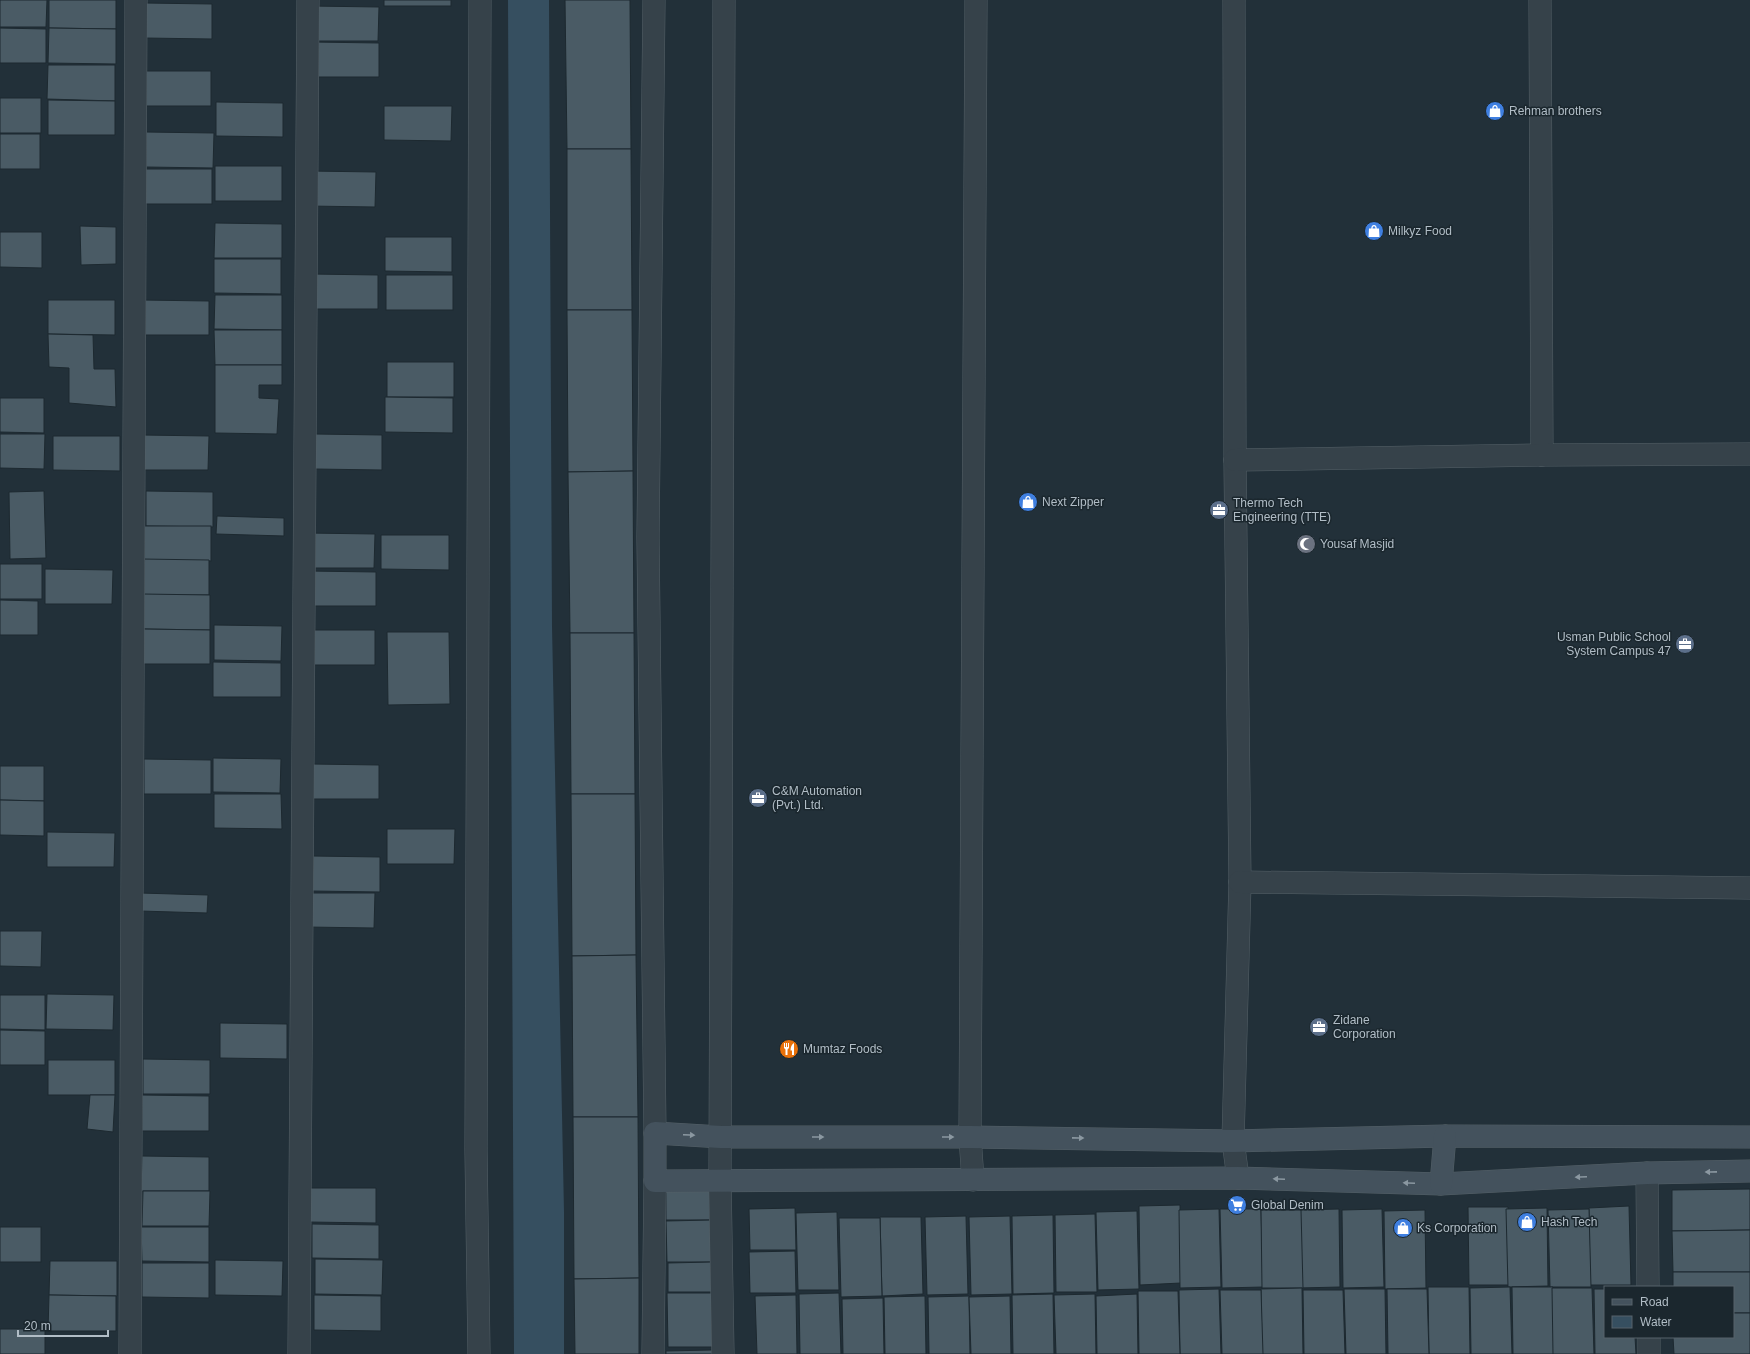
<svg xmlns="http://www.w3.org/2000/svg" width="1750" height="1354" font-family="Arial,sans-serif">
  <rect width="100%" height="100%" fill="#223039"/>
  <path fill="#364f60" d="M508 0H549L552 626 564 1212V1354H514Z"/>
  <g fill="#4a5b65" stroke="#1d2930">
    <path d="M0 0H47L46 27H0Z"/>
    <path d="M49 0H116V29L49 28Z"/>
    <rect x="384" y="0" width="67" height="6"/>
    <path d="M565 0H630L631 149H567Z"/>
    <path d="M145 3 212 4V39L145 38Z"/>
    <path d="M311 6 379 7 378 41H311Z"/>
    <path d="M0 28 46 29V63H0Z"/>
    <path d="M49 28 116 29V64L48 63Z"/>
    <path d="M312 42 379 43V77H311Z"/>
    <path d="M48 65H115V101L47 99Z"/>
    <rect x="144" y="71" width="67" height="35"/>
    <rect x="0" y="98" width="41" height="35"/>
    <path d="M48 100 115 101V135H48Z"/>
    <path d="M216 102 283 103V137L216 136Z"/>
    <path d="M384 106H452L451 141 384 140Z"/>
    <path d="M146 132 214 133 213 168 146 167Z"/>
    <rect x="0" y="134" width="40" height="35"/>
    <path d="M567 149H631L632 310H567Z"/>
    <rect x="215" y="166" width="67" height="35"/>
    <rect x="145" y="169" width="67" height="35"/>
    <path d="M309 171 376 172 375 207 308 206Z"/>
    <path d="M215 223 282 224V258H214Z"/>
    <path d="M80 226 116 227V264L81 265Z"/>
    <path d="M0 232H42V268L0 267Z"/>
    <path d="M385 237H452V272L385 271Z"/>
    <path d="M214 259H281V294L214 293Z"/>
    <path d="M311 274 378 275V309H311Z"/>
    <rect x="386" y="275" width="67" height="35"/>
    <path d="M215 295H282V330L214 329Z"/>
    <path d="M48 300H115V335L48 334Z"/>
    <path d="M142 300 209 301V335H141Z"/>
    <path d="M567 310H632L633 471 568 472Z"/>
    <path d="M214 330H282V365H215Z"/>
    <path d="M48 334 93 335 94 369H115L116 407 69 403V368L49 367Z"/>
    <rect x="387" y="362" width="67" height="35"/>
    <path d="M215 365H282V385H259V398L279 399 277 434 215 433Z"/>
    <path d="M385 397 453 398V433L385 432Z"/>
    <path d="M0 398H44V433L0 432Z"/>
    <path d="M0 434H45L44 469 0 468Z"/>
    <path d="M315 434 382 435V470L315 469Z"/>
    <path d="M142 435 209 436 208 470H141Z"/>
    <path d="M53 436H120V471L53 470Z"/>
    <path d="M633 471 634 633H570L568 472Z"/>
    <path d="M44 491 46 558 10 559 9 492Z"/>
    <path d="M146 491 213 492V527L146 526Z"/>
    <path d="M217 516 284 518V536L216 534Z"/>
    <rect x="143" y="526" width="68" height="35"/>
    <path d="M307 533 375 534 374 568H307Z"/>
    <path d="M381 535H449V570L381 569Z"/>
    <path d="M142 559 209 560V595H142Z"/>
    <rect x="0" y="564" width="42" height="35"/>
    <path d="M45 569 113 570 112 604H45Z"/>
    <path d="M308 571 376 572V606H308Z"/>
    <path d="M143 594 210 595V630L143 629Z"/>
    <path d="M0 600 38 601V635H0Z"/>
    <path d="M214 625 282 626 281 661 214 660Z"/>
    <path d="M143 629 210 630V664H143Z"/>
    <path d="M308 630H375V665H307Z"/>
    <path d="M387 632H449L450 704 388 705Z"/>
    <path d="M570 633H634L635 794H571Z"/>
    <path d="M213 662 281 663V697H213Z"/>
    <path d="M213 758 281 759 280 793 213 792Z"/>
    <path d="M144 759 211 760V794H144Z"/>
    <path d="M312 764 379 765V799H311Z"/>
    <path d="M0 766H44V801L0 800Z"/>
    <path d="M214 794H281L282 829 214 828Z"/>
    <path d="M571 794H635L636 955 572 956Z"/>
    <path d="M0 800 44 801V836L0 835Z"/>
    <path d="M387 829H455L454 864H387Z"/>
    <path d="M47 832 115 833 114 867H47Z"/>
    <path d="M313 856 380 857V892L312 891Z"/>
    <path d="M140 893 208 895 207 913 140 911Z"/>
    <path d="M307 893H375L374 928 307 927Z"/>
    <path d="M0 931H42L41 967 0 966Z"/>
    <path d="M636 955 638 1117H573L572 956Z"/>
    <path d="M47 994 114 995 113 1030 46 1029Z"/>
    <path d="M0 995H45V1030L0 1029Z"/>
    <path d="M220 1023 287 1024V1059L220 1058Z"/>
    <path d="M0 1030 45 1031V1065H0Z"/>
    <path d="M143 1059 210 1060V1094H143Z"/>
    <rect x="48" y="1060" width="67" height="35"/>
    <path d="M90 1095H115L113 1132 87 1129Z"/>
    <path d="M142 1095 209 1096V1131H142Z"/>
    <path d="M573 1117H638L639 1278 574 1279Z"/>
    <path d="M142 1156 209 1157V1191H141Z"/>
    <path d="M309 1188H376V1223L309 1222Z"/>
    <path d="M1750 1189V1230L1672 1231V1190Z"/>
    <path d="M710 1190V1220H666V1191Z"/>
    <path d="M143 1191H210L209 1226H142Z"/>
    <path d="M1180 1205 1181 1283 1140 1285 1139 1206Z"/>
    <path d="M1629 1206 1631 1285H1590L1589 1208Z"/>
    <path d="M1468 1207H1508L1510 1285H1469Z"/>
    <path d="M795 1208 796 1250H750L749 1209Z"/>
    <path d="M1547 1208 1548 1286 1508 1287 1506 1209Z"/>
    <path d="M1219 1209 1221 1287 1180 1288 1179 1210Z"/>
    <path d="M1220 1209H1261L1263 1287 1222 1288Z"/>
    <path d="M1339 1209 1340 1287 1299 1288 1298 1210Z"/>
    <path d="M1382 1209 1384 1287 1343 1288 1342 1210Z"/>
    <path d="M1589 1209 1591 1287H1550L1548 1210Z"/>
    <path d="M1261 1210H1301L1303 1288H1262Z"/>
    <path d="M1425 1210 1426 1288 1385 1289 1384 1211Z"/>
    <path d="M1137 1211 1139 1289 1098 1290 1096 1212Z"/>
    <path d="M837 1212 839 1290H798L796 1213Z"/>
    <path d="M1095 1214 1097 1292H1056L1055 1215Z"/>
    <path d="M1053 1215 1054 1293 1013 1294 1012 1216Z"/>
    <path d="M966 1216 968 1294 927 1295 925 1217Z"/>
    <path d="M1010 1216 1012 1294 971 1295 969 1217Z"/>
    <path d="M880 1217H921L923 1294 882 1296Z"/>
    <path d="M839 1218H880L882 1296 841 1297Z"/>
    <path d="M712 1220 713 1262H667L666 1221Z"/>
    <path d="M312 1224 379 1225V1259L312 1258Z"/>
    <rect x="0" y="1227" width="41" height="35"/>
    <path d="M141 1227H209V1262L142 1261Z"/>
    <path d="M1750 1230V1272H1673L1672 1231Z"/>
    <path d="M795 1251 796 1293H750L749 1252Z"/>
    <path d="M315 1259 383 1260 382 1295 315 1294Z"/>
    <path d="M215 1260 283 1261 282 1296 215 1295Z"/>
    <path d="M50 1261H117V1296L49 1295Z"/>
    <path d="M712 1262V1292H668V1263Z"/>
    <path d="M142 1263H209V1298L142 1297Z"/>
    <path d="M1673 1272H1750V1313H1733V1287H1673Z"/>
    <path d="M639 1278V1354H575L574 1279Z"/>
    <path d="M1428 1287H1469L1470 1354H1429Z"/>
    <path d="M1510 1287 1512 1354H1471L1470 1288Z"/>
    <path d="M1512 1287H1553L1554 1354H1513Z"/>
    <path d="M1302 1288 1303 1354H1262L1261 1289Z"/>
    <path d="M1552 1288H1592L1594 1354H1553Z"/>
    <path d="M1219 1289 1221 1354H1180L1179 1290Z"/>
    <path d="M1344 1289H1385L1386 1354H1346Z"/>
    <path d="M1387 1289H1427L1429 1354H1388Z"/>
    <path d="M1594 1289H1605V1337H1635L1636 1354H1595Z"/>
    <path d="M1220 1290H1261L1263 1354H1222Z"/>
    <path d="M1303 1290H1343L1345 1354H1304Z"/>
    <path d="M1138 1291H1178L1180 1354H1139Z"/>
    <path d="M667 1293H712L713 1347H668Z"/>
    <path d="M839 1293 841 1354H800L799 1294Z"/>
    <path d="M1053 1294 1054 1354H1013L1012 1295Z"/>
    <path d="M1095 1294 1096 1354H1056L1054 1295Z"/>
    <path d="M1137 1294 1138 1354H1097L1096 1296Z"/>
    <path d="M49 1295 116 1296V1331H48Z"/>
    <path d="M314 1295 381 1296V1331L314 1330Z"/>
    <path d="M796 1295 797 1354H757L755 1296Z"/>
    <path d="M925 1296 926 1354H885L884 1297Z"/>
    <path d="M969 1296 970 1354H929L928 1297Z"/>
    <path d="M1010 1296 1011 1354H971L969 1297Z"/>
    <path d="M883 1298 884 1354H843L842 1299Z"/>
    <path d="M1733 1313H1750V1354H1674L1673 1337H1733Z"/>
    <rect x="0" y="1329" width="45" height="25"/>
    <path d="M712 1350V1354H666V1351Z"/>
  </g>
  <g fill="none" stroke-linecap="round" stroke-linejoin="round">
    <g stroke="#546067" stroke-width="23">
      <g id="street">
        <path d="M654 0 648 537 655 1133"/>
        <path d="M1234 0 1235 460 1240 882 1233 1141 1238 1178"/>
        <path d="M1540 0 1542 455"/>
        <path d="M1235 460 1542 455 1750 454"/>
        <path d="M1240 882 1750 888"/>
        <path d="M1647 1173 1648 1287"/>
        <path d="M973 1180 970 1137 976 0"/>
        <path d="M1649 1337V1354"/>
        <path d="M130 1354 136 0"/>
        <path d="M299 1354 308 0"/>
        <path d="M479 1354 476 1150 480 0"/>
        <path d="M653 1354 655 1181"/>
        <path d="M723 1354 720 1180 724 0"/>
      </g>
    </g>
    <g stroke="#546067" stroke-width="23">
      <g id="secondary">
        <path d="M1750 1137 1445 1136 1233 1141 970 1137H721L655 1133V1181L1238 1178 1441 1184 1647 1173 1750 1171"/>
        <path d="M1441 1184 1445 1136"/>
      </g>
    </g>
    <use href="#street" stroke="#36424a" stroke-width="22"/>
    <use href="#secondary" stroke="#44525d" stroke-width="22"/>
  </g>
  <defs><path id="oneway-solid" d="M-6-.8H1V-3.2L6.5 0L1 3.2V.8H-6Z"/></defs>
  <g fill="#8b98a1">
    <use href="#oneway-solid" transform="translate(689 1135) rotate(3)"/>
    <use href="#oneway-solid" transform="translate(818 1137)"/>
    <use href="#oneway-solid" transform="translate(948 1137)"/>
    <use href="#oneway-solid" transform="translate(1078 1138) rotate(1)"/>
    <use href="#oneway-solid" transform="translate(1711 1172) rotate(179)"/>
    <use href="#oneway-solid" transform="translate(1581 1177) rotate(177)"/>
    <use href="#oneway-solid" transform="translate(1279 1179) rotate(-178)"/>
    <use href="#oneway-solid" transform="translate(1409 1183) rotate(-178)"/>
  </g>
  <defs>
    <g id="shop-disc" transform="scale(1)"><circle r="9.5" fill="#3f7fe0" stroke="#1b272e"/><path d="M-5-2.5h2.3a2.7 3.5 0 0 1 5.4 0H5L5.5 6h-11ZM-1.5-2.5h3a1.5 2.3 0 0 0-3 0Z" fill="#fff"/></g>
    <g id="office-disc" transform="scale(1)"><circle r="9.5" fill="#5c6f8a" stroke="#1b272e"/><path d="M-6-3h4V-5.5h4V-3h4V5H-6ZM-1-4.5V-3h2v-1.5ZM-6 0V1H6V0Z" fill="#fff"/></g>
    <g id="mosque-disc" transform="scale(1)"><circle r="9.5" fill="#6b7280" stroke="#1b272e"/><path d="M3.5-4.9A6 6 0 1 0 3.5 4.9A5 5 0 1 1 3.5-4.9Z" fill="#fff"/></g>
    <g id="restaurant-disc" transform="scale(1)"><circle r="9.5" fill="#e8710a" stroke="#1b272e"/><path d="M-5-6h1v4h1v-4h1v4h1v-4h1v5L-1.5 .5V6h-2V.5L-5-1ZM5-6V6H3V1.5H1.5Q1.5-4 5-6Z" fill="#fff"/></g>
    <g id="supermarket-disc" transform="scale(1)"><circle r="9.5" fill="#3f7fe0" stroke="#1b272e"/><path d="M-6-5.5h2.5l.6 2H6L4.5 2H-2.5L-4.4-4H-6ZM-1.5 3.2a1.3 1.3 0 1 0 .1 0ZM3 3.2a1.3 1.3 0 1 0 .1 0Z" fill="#fff"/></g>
  </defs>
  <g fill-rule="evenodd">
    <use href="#shop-disc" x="1495" y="111"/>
    <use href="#shop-disc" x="1374" y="231"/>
    <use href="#shop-disc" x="1028" y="502"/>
    <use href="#office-disc" x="1219" y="510"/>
    <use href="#mosque-disc" x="1306" y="544"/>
    <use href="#office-disc" x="1685" y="644"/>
    <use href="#office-disc" x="758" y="798"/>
    <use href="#office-disc" x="1319" y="1027"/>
    <use href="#restaurant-disc" x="789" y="1049"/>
    <use href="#supermarket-disc" x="1237" y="1205"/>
    <use href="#shop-disc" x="1527" y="1222"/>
    <use href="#shop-disc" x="1403" y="1228"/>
  </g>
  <g text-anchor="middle" stroke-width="3" stroke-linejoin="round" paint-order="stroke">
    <g font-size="12" fill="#b1bdc6" stroke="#1b272e" text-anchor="start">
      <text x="1509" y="115">Rehman brothers</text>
      <text x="1388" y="235">Milkyz Food</text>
      <text x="1042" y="506">Next Zipper</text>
      <text x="1233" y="507">Thermo Tech<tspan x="1233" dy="14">Engineering (TTE)</tspan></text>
      <text x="1320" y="548">Yousaf Masjid</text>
      <text x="1671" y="641" text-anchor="end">Usman Public School<tspan x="1671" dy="14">System Campus 47</tspan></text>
      <text x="772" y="795">C&amp;M Automation<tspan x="772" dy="14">(Pvt.) Ltd.</tspan></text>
      <text x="1333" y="1024">Zidane<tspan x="1333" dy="14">Corporation</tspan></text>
      <text x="803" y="1053">Mumtaz Foods</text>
      <text x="1251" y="1209">Global Denim</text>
      <text x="1541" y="1226">Hash Tech</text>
      <text x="1417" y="1232">Ks Corporation</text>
    </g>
  </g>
  <rect x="1604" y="1286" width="130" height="52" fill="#1b272e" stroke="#57636b"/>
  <rect x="1612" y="1299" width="20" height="6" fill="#44525d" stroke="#57636b"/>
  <text x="1640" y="1306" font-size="12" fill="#b1bdc6">Road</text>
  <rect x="1612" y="1316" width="20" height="12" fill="#364f60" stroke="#57636b"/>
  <text x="1640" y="1326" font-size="12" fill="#b1bdc6">Water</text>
  <path d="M18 1330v6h90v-6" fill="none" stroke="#b1bdc6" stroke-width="2"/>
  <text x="24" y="1330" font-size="12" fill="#b1bdc6" stroke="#1b272e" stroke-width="3" paint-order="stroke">20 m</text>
</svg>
